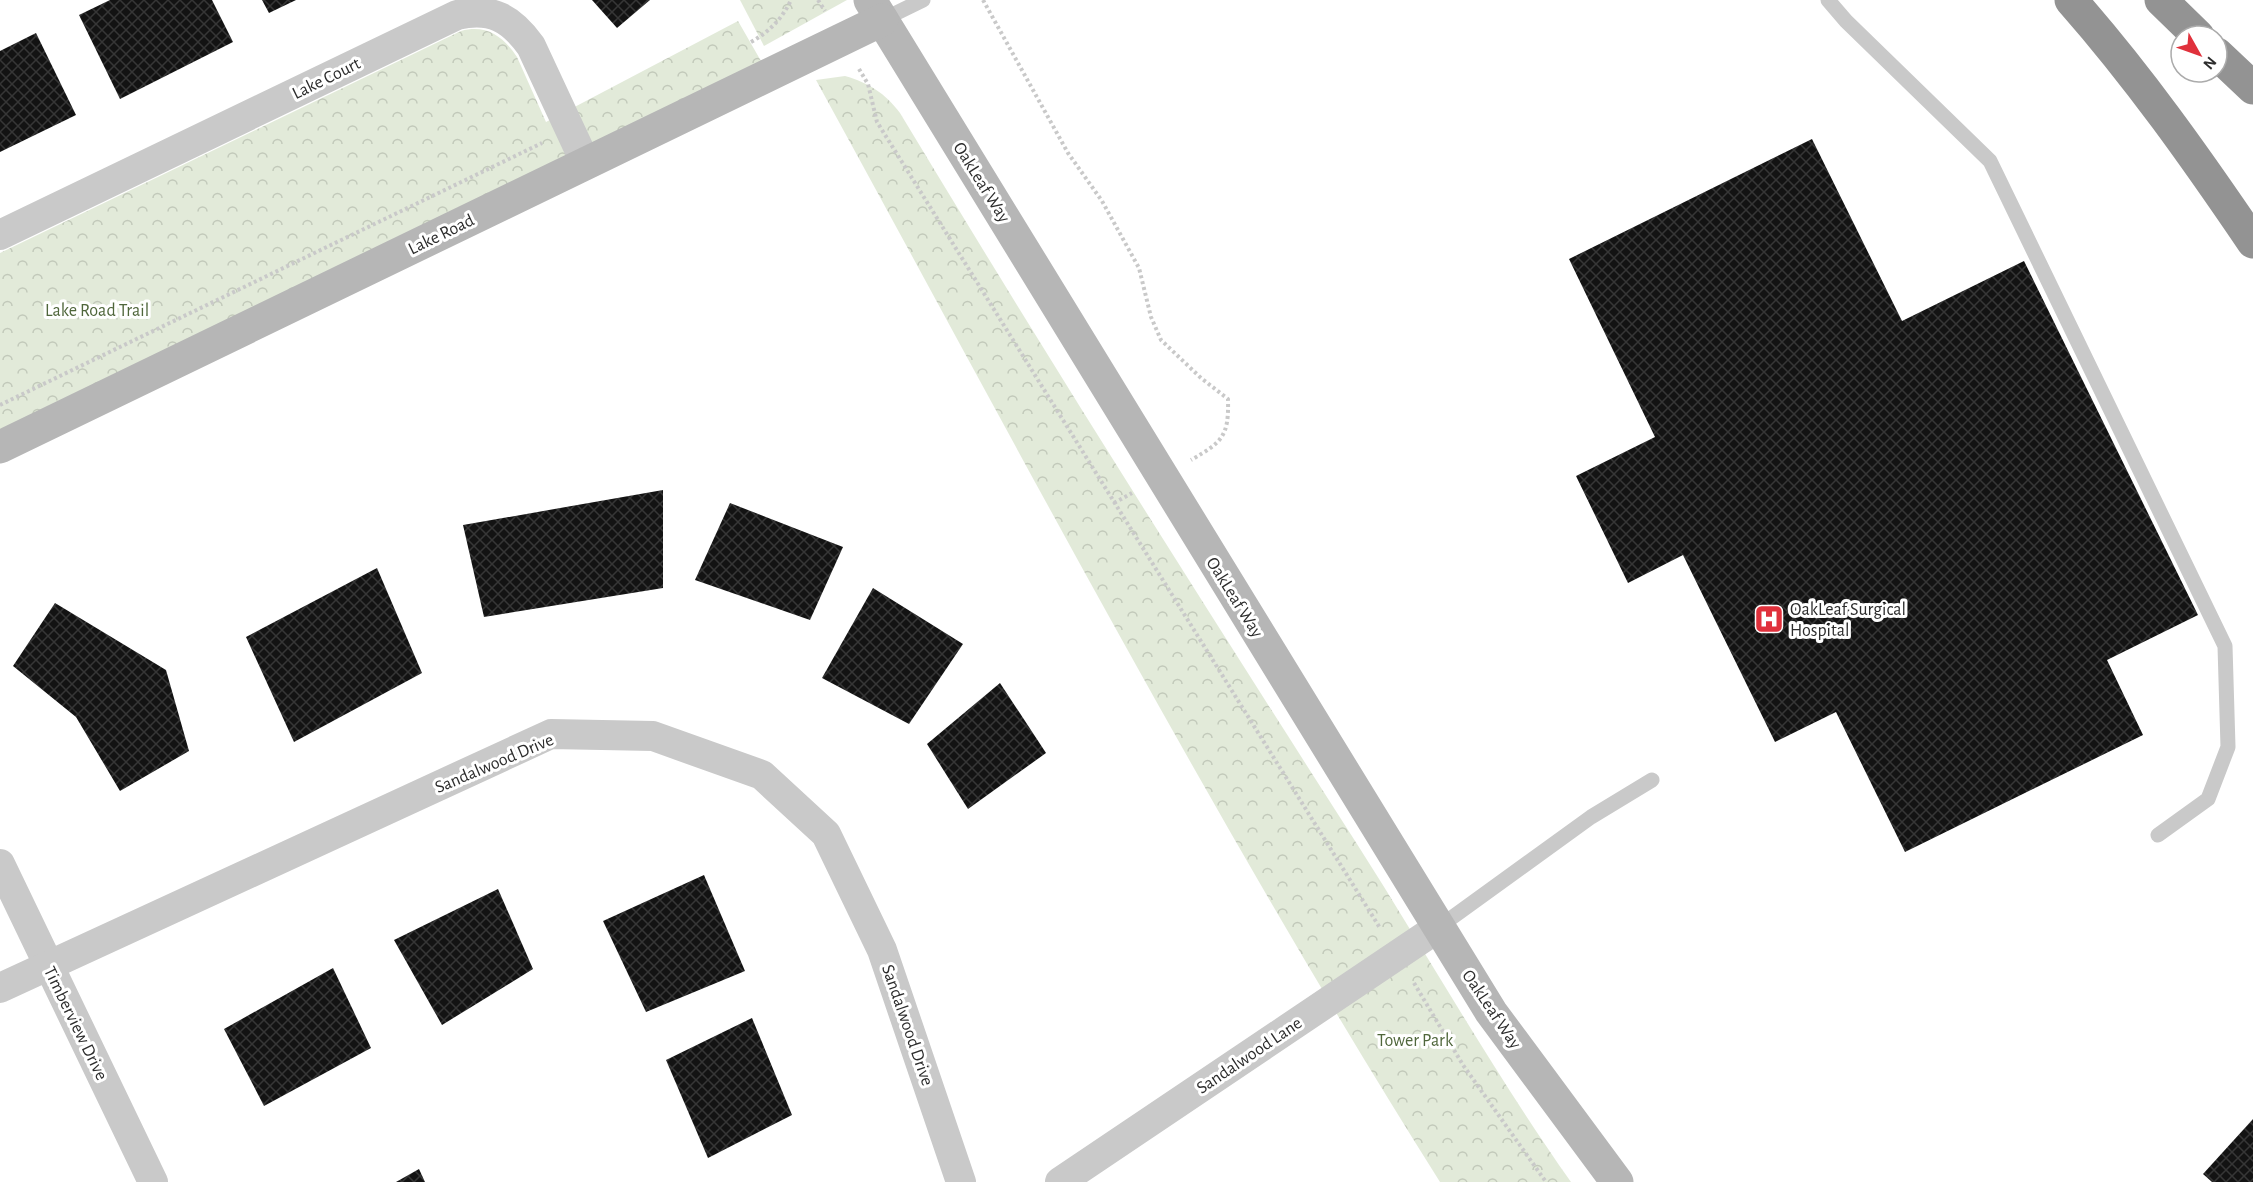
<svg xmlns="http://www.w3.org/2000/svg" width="2253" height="1182" font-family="'Alegreya Sans',sans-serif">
  <defs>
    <pattern id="forest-crowns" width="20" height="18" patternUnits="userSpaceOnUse" patternTransform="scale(1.5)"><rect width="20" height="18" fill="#e2ead9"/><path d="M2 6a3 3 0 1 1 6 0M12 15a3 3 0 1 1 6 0" fill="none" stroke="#c2c9ba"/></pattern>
    <pattern id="building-cross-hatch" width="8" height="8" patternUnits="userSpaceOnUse" patternTransform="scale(1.5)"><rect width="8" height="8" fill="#131313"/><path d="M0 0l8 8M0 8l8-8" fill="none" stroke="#363636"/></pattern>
  </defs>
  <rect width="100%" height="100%" fill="#fff"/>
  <g fill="url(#forest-crowns)">
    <path d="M740 0H847L764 46Z"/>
    <path d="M738 21 769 75 0 462V253L461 31C486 24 503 36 517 57L546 122Z"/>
    <path d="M845 76C869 83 885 93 900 113 1048 359 1202 602 1357 844 1429 957 1494 1073 1571 1182H1440C1215 825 1019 450 816 80Z"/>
  </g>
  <g fill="url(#building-cross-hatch)">
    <path d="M110 0H212L233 42 120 99 79 15Z"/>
    <path d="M262 0H296L269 13Z"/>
    <path d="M592 0H650L617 28Z"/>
    <path d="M36 33 76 115 0 152V51Z"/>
    <path d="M1812 139 1902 321 2024 261 2198 615 2107 660 2143 735 1905 852 1836 712 1775 742 1683 555 1628 583 1576 476 1655 437 1569 259Z"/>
    <path d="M663 490V588L484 617 463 525Z"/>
    <path d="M730 503 843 547 810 620 695 580Z"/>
    <path d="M377 568 422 673 294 742 246 637Z"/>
    <path d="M873 588 963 644 909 724 822 678Z"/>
    <path d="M55 603 166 670 189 751 120 791 76 717 13 666Z"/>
    <path d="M1000 683 1046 753 968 809 927 744Z"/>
    <path d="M704 875 745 971 646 1012 603 921Z"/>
    <path d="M498 889 533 969 442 1025 394 940Z"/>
    <path d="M333 968 371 1048 264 1106 224 1029Z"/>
    <path d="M752 1018 792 1115 708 1158 666 1060Z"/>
    <path d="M2253 1119V1182H2212L2203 1174Z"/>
    <path d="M419 1169 425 1182H396Z"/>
  </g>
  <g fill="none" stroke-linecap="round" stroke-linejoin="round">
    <g stroke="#c9c9c9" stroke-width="4" stroke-dasharray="3 3" stroke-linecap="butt">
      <path d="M818 0 825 11"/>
      <path d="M983 0 1068 153 1102 201 1139 268 1151 317 1161 340 1201 378 1228 399C1229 437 1222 442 1191 460"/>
      <path d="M751 42C769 32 782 19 791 0"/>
      <path d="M859 69 868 84 877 122 1380 928"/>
      <path d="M0 405 542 143"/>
      <path d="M1114 503 1132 493"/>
      <path d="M1414 983 1463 1065 1546 1182"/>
    </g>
    <g stroke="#c9c9c9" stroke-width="15">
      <path d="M1828 0 1846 21 1990 161 2225 646 2228 747 2208 799 2158 835"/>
      <path d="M882 20 923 0"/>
      <path d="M1439 927 1591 817 1652 780"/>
    </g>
    <g stroke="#c9c9c9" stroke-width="30">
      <path d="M0 235 457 15C491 7 511 18 531 46L586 164"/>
      <path d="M0 864 153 1182"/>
      <path d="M0 988 551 734 653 736 762 775 826 834 882 950 961 1182"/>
      <path d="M1060 1182 1439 927"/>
    </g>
    <g stroke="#b6b6b6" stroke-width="33">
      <path d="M870 0 1491 1012 1617 1182"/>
      <path d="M0 447 882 20"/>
    </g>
    <g stroke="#939393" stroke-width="33">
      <path d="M2071 0C2138 76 2196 158 2253 242"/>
      <path d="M2161 0 2198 36"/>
      <path d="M2217 54 2253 88"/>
    </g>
  </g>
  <defs>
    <g id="hospital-square" transform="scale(1.5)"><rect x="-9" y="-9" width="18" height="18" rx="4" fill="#e0313c" stroke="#fff"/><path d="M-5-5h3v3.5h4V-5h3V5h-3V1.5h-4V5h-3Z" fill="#fff"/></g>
  </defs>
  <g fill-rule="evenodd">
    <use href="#hospital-square" x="1769" y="619"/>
  </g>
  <g text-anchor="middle" stroke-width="6" stroke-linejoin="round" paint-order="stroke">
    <g font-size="18" fill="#2c2c2c" stroke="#fff">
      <text transform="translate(326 78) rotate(-26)" y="6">Lake Court</text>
      <text transform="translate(982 182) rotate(58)" y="6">OakLeaf Way</text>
      <text transform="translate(441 234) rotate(-26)" y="6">Lake Road</text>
      <text transform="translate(1235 597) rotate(58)" y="6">OakLeaf Way</text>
      <text transform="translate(494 763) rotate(-23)" y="6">Sandalwood Drive</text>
      <text transform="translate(1492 1009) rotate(56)" y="6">OakLeaf Way</text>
      <text transform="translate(76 1023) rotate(64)" y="6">Timberview Drive</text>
      <text transform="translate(908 1025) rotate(71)" y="6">Sandalwood Drive</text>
      <text transform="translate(1249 1055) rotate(-34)" y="6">Sandalwood Lane</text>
    </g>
    <g font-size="18" fill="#4f663b" stroke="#fff">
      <text x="97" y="316">Lake Road Trail</text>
      <text x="1415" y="1046">Tower Park</text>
    </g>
    <g font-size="18" fill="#2c2c2c" stroke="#fff" text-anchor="start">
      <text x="1790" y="615">OakLeaf Surgical<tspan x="1790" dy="21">Hospital</tspan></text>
    </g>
  </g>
  <g transform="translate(2199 54) rotate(130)"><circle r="28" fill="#ffffff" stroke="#ababab" stroke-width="1.5"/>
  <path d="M0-4.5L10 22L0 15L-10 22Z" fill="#e0313c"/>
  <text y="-9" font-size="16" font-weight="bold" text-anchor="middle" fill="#2c2c2c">N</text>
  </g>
</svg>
